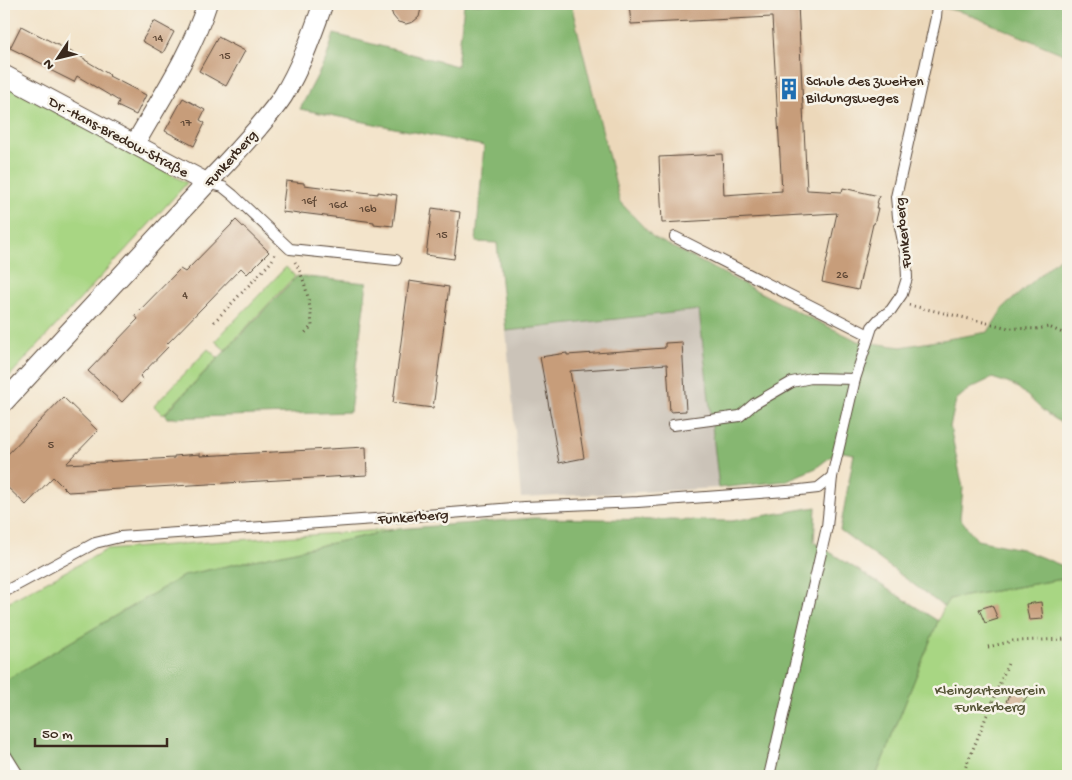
<svg xmlns="http://www.w3.org/2000/svg" width="1072" height="780" font-family="'Gochi Hand',sans-serif">
  <rect width="100%" height="100%" fill="#f7f3e8"/>
  <filter id="ink" filterUnits="userSpaceOnUse"><feTurbulence type="fractalNoise" baseFrequency=".02" numOctaves="2"/><feDisplacementMap in="SourceGraphic" scale="10" xChannelSelector="R" yChannelSelector="G"/><feConvolveMatrix kernelMatrix="1 2 1 2 8 2 1 2 1" color-interpolation-filters="sRGB"/></filter>
  <filter id="wash" filterUnits="userSpaceOnUse"><feTurbulence type="fractalNoise" baseFrequency=".0096" numOctaves="4" result="noise"/><feDisplacementMap in="SourceGraphic" scale="20" xChannelSelector="R" yChannelSelector="G"/><feGaussianBlur stdDeviation="1.12" result="paint"/><feColorMatrix in="noise" values="0 0 0 0 0 0 0 0 0 0 0 0 0 0 0 0 0 1.4 0 .05"/><feComposite in="paint" operator="in"/></filter>
  <g filter="url(#wash)">
    <rect width="100%" height="100%" fill="#f3e4cb"/>
    <path fill="#ecd8ba" d="M571 4H928L965 13 1068 56V250L1003 308 988 332 901 347 858 341 794 310 653 237 619 202Z"/>
    <path fill="#cbc3b8" d="M699 310 719 488 521 498 506 331Z"/>
    <g fill="#a8d683" stroke="#728050">
      <path d="M4 83 187 183 4 382Z"/>
      <path d="M286 267 295 276 225 350 215 341Z"/>
      <path d="M208 349 218 358 163 415 154 406Z"/>
      <path d="M397 529 185 575 4 681V604L106 550 195 543Z"/>
      <path d="M1068 578V776H876L938 621 944 607 949 599Z"/>
    </g>
    <g fill="#86b771" stroke="#607048">
      <path d="M464 4H571L620 202 653 237 794 310 858 341 901 347 988 332 1003 308 1068 250V425C1048 420 1034 400 1018 388 1011 383 1000 381 992 378L969 389 956 400 950 427 963 488 960 518 977 540 1021 549 1068 568V578L949 599 944 607 840 530 854 454 838 451 816 468 785 481 719 488 699 310 506 331 497 243 476 242 484 146 300 109 326 59 334 34 457 66Z"/>
      <path d="M928 4H1068V56L965 13Z"/>
      <path d="M297 276 367 283 350 412 167 418 165 414Z"/>
      <path d="M816 507 814 542 938 621 876 776H4V681L185 575 397 529 534 518 732 521Z"/>
    </g>
    <g id="blocks">
      <g fill="#c79d7a">
        <path d="M389 4H422L419 17 413 22 406 24 398 22 393 16Z"/>
        <path d="M629 4H798L807 190 842 192 843 188 879 196 876 208H878L874 224H873L858 290 822 282 837 213 662 223 659 157 722 154 724 195 782 191 772 17 631 24Z"/>
        <path d="M154 21 174 32 163 53 142 41Z"/>
        <path d="M21 26 85 59V60L110 75 109 76 146 95 136 115 117 106 119 101 77 76 74 82 48 69 49 67 10 48Z"/>
        <path d="M218 37 245 51 226 86 199 71Z"/>
        <path d="M183 98 205 110 200 120 205 123 194 146 165 131Z"/>
        <path d="M286 181 304 183V185L378 194V192L397 195 393 226 374 224V222L301 213 300 214 282 212Z"/>
        <path d="M432 208 460 212 454 259 426 255Z"/>
        <path d="M236 220 269 252 247 274 241 268 166 345 168 347 140 376 143 380 122 402 88 371 138 319 135 315 180 269 185 272Z"/>
        <path d="M409 281 449 287 433 408 393 403Z"/>
        <path d="M682 342 686 411 670 412 667 364 570 371 584 458 559 463 540 357 567 353V355L665 348V343Z"/>
        <path d="M63 397 98 431 66 464 174 458V456L200 454V456L366 447 367 475 68 492 53 477 26 505 4 484V458Z"/>
        <path d="M1041 602 1043 619 1029 620 1026 604Z"/>
        <path d="M992 605 998 619 985 623 979 609Z"/>
        <path d="M1015 687 1027 697 1017 710 1006 701Z"/>
      </g>
    </g>
  </g>
  <g filter="url(#ink)">
    <use href="#blocks" fill-opacity="0" stroke="#574638" stroke-width="1"/>
    <g fill="none" stroke-linecap="round" stroke-linejoin="round">
      <g stroke="#574638" stroke-width="12">
        <g id="lane">
          <path d="M207 183 223 187 233 195 290 249 396 260"/>
          <path d="M675 237 869 335"/>
          <path d="M673 425 740 416 754 404 792 382 811 378 855 379"/>
          <path d="M4 592 95 543 120 537 389 518 524 507 638 502 800 490 818 488 832 477"/>
          <path d="M4 752 19 776"/>
          <path d="M769 776 827 527 832 477 855 379 872 327 879 319 891 310 902 294 907 278 906 256 898 217 896 197 925 67 936 17 937 4"/>
        </g>
      </g>
      <g stroke="#574638" stroke-width="21">
        <g id="street">
          <path d="M4 75 207 183"/>
          <path d="M135 144C161 98 191 54 207 4"/>
          <path d="M4 402 207 183C225 165 241 147 257 129 266 118 276 107 283 96 301 67 312 35 323 4"/>
        </g>
      </g>
      <g stroke="#574638" stroke-width="3" stroke-dasharray="1 4" stroke-linecap="butt">
        <path d="M295 262C305 278 311 307 312 326L303 335"/>
        <path d="M909 305 1009 328 1036 329 1049 327 1065 334 1068 337"/>
        <path d="M214 322 271 262 274 257 275 253"/>
        <path d="M988 647 1013 641 1068 639"/>
        <path d="M962 776 1009 661"/>
      </g>
      <use href="#lane" stroke="#fff" stroke-width="10"/>
      <use href="#street" stroke="#fff" stroke-width="19"/>
    </g>
  </g>
  <defs>
    <g id="building-bare" transform="scale(1.725)"><path d="M-4-6H4V6H1V3H-1V6H-4ZM-2.5-4.3h1.7v1.8h-1.7ZM.8-4.3h1.7v1.8H.8ZM-2.5-1h1.7V.8h-1.7ZM.8-1h1.7V.8H.8Z" fill="#1f6fb2" stroke="#f7f3e8" stroke-width="2.5" paint-order="stroke"/></g>
  </defs>
  <g fill-rule="evenodd">
    <use href="#building-bare" x="789" y="89"/>
  </g>
  <g text-anchor="middle" stroke-width="5" stroke-linejoin="round" paint-order="stroke">
    <g font-size="12" fill="#5e4735">
      <text x="158" y="41">14</text>
      <text x="225" y="59">15</text>
      <text x="186" y="126">17</text>
      <text x="309" y="204">16f</text>
      <text x="338" y="208">16d</text>
      <text x="368" y="212">16b</text>
      <text x="442" y="238">15</text>
      <text x="842" y="278">26</text>
      <text x="185" y="298">4</text>
      <text x="51" y="448">5</text>
    </g>
    <g font-size="15" fill="#3b2a1e" stroke="#f7f3e8" text-anchor="start">
      <text x="806" y="85">Schule des zweiten<tspan x="806" dy="17">Bildungsweges</tspan></text>
    </g>
    <g font-size="15" fill="#3b2a1e" stroke="#f7f3e8">
      <text transform="translate(119 136) rotate(28)" y="5">Dr.-Hans-Bredow-Straße</text>
      <text transform="translate(230 158) rotate(-48)" y="5">Funkerberg</text>
      <text transform="translate(902 233) rotate(-96)" y="5">Funkerberg</text>
      <text transform="translate(413 516) rotate(-4)" y="5">Funkerberg</text>
    </g>
    <g font-size="15" fill="#565537" stroke="#f7f3e8">
      <text x="990" y="694">Kleingartenverein<tspan x="990" dy="17">Funkerberg</tspan></text>
    </g>
  </g>
  <rect width="1072" height="780" fill="none" stroke="#f7f3e8" stroke-width="20"/>
  <g transform="translate(58 58) rotate(235)" stroke="#f7f3e8" stroke-width="4" paint-order="stroke">
  <path d="M0-4L9 19L0 12L-9 19Z" fill="#3b2a1e"/>
  <text y="-8" font-size="14" font-weight="bold" text-anchor="middle" fill="#3b2a1e">N</text>
  </g>
  <path d="M35 738v8h132v-8" fill="none" stroke="#3b2a1e" stroke-width="2.5"/>
  <text x="42" y="738" font-size="15" fill="#3b2a1e" stroke="#f7f3e8" stroke-width="4" paint-order="stroke">50 m</text>
</svg>
